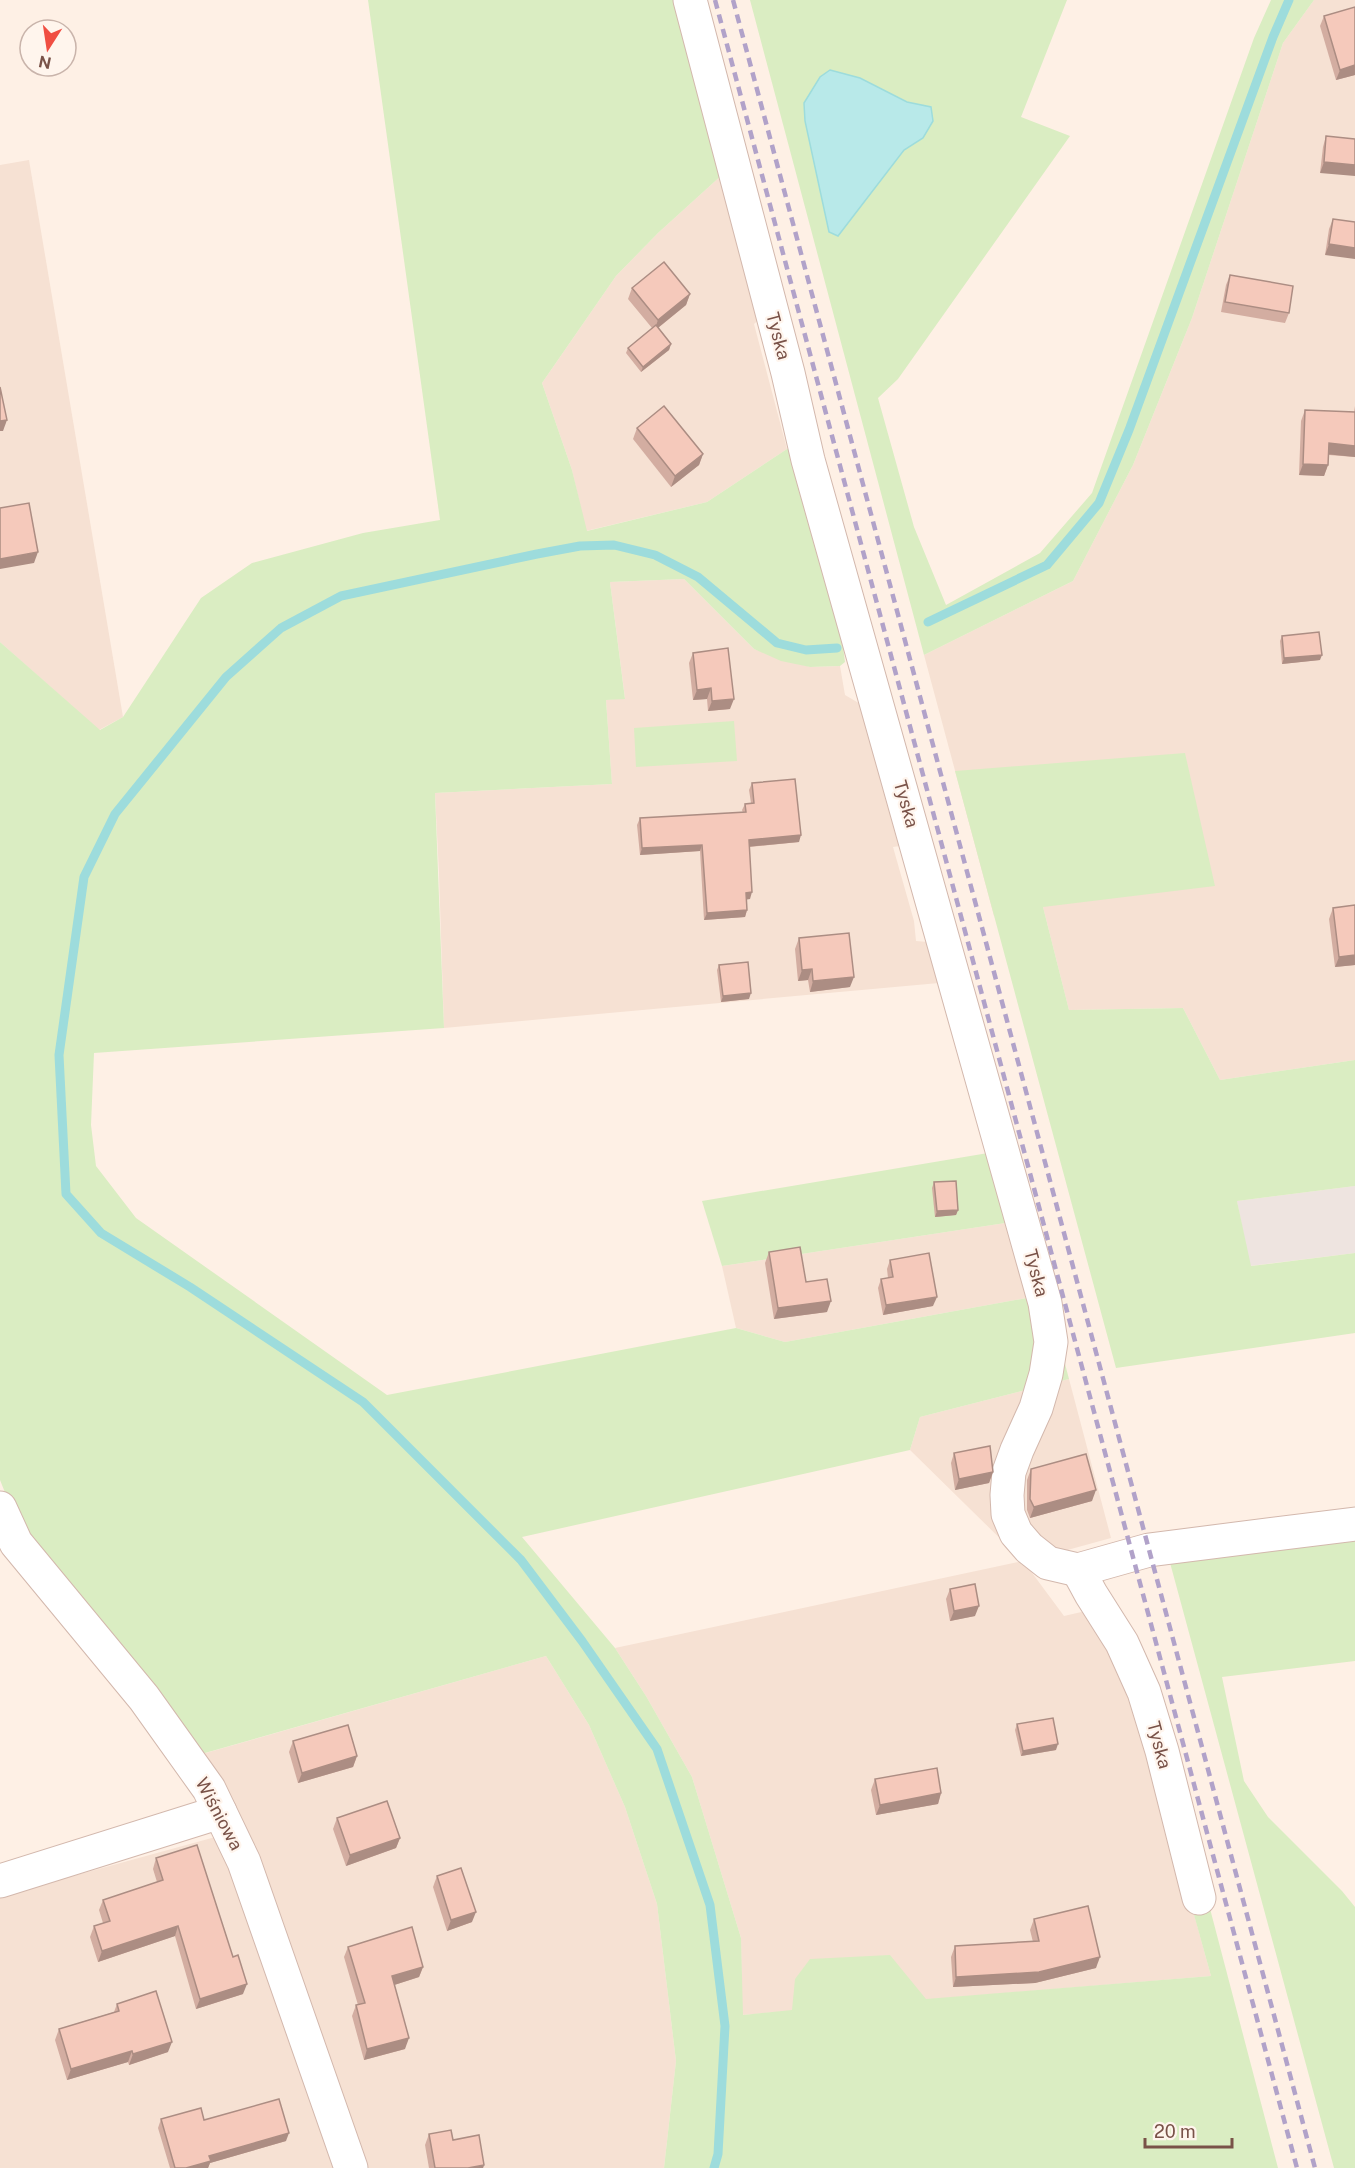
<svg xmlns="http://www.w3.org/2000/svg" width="1355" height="2168" font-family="'Public Sans',sans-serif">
  <rect width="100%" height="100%" fill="#fef0e5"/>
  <g fill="#f6e1d3">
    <path d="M1314 0H1355V1060L1220 1080 1183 1008 1069 1010 1043 907 994 916 924 655 1073 581 1133 465 1192 318 1283 43Z"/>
    <path d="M29 160 123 717 99 730 0 642V165Z"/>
    <path d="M723 174 763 316 754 324 787 449 707 502 586 531 572 470 542 383 616 276 658 233Z"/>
    <path d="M684 579 754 649 810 667 840 666 845 695 869 709 907 845 893 847 914 921 916 941 928 942 939 983 444 1028 439 874 435 793 612 784 606 700 625 698 610 582Z"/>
    <path d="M1012 1222 1032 1297 785 1342 736 1328 722 1266Z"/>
    <path d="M1069 1379 1111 1538 1024 1562 1064 1616 1090 1610 1116 1647 1150 1754 1211 1976 742 2015 741 1938 692 1777 646 1696 615 1648 1023 1561 910 1450 920 1417Z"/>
    <path d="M546 1656 589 1725 625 1807 657 1904 676 2061 664 2168H0V1896L219 1836 188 1758Z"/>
  </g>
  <path fill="#eee4e0" d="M1355 1186V1253L1250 1266 1237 1201Z"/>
  <g fill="#daedc2">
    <path d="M368 0H675L723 174 658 233 616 276 542 383 572 470 587 531 707 502 787 449 798 445 842 639 845 662 840 666 810 667 781 661 754 649 684 579 610 582 625 699 606 700 612 784 435 793 444 1028 94 1053 91 1125 96 1166 136 1218 387 1395 736 1328 785 1342 1032 1297 1048 1299 1069 1379 920 1417 910 1450 522 1537 615 1648 646 1696 692 1777 741 1938 743 2015 792 2010 795 1979 810 1959 890 1955 926 1999 1211 1976 1191 1904 1208 1901 1278 2168H664L676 2061 657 1904 625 1807 589 1725 546 1656 198 1755 18 1525 0 1480V642L100 730 123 717 201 598 252 563 363 533 440 520Z"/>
    <path d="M750 0H1067L1021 117 1070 136 898 379 878 398 914 527 946 605 1040 553 1092 493 1254 38 1271 0H1314L1283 43 1192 318 1133 465 1073 581 924 655Z"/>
    <path d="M734 721 737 761 636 767 634 728Z"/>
    <path d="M1185 753 1215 886 1043 907 1069 1010 1183 1008 1220 1080 1355 1060V1186L1237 1201 1251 1266 1355 1253V1333L1116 1368 955 771Z"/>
    <path d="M994 1152 1012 1222 722 1266 702 1201Z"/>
    <path d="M1355 1533V1661L1222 1677 1244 1781 1268 1817 1342 1891 1355 1907V2168H1334L1169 1559Z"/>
  </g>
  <path fill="#b8e9e9" stroke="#9ddcdc" stroke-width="1.5" d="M830 70 860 78 907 102 931 107 933 121 923 138 904 150 838 236 829 232 805 121 804 103 820 77Z"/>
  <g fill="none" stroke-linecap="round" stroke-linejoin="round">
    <g stroke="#9ddcdc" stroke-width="9">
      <path d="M928 622 1047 565 1099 503 1129 430 1273 37 1289 0"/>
      <path d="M714 2168 718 2154 725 2026 710 1905 657 1749 582 1641 521 1560 363 1402 190 1287 101 1233 66 1194 59 1055 84 877 115 814 226 677 281 628 341 596 537 554 580 546 614 545 655 555 698 577 777 643 806 650 837 648"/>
    </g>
    <g stroke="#d3b8ad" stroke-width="35">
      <g id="minor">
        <path d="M690 0 788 373 808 460 1045 1303 1051 1342 1046 1374 1036 1408 1017 1450 1009 1472 1007 1495 1008 1514 1016 1533 1029 1548 1048 1563 1078 1570 1149 1550 1355 1524"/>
        <path d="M0 1508 16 1543 144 1698 209 1789 244 1862 351 2168"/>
        <path d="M1078 1570 1091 1594 1122 1643 1144 1692 1162 1751 1199 1898"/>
        <path d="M0 1881 220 1812"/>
      </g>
    </g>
    <use href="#minor" stroke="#fff" stroke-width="33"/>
    <g stroke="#b1a2c9" stroke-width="4.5" stroke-dasharray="9 6" stroke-linecap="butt">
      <path d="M715 0 1297 2168"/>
      <path d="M733 0 1315 2168"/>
    </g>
  </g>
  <g fill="#d3ada1">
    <path d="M1355 7V75L1336 80 1320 26 1324 16Z"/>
    <path d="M1326 136 1355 139 1320 173 1323 147Z"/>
    <path d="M1333 219 1355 222 1325 255 1329 229Z"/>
    <path d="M1230 275 1289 313 1285 323 1221 312 1226 285Z"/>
    <path d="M632 288 690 294 686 305 658 328 671 344 669 350 641 372 626 353 628 348 652 328 628 299Z"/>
    <path d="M1355 406V457L1329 455 1328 465 1324 476 1299 475 1301 421 1305 410 1354 412Z"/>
    <path d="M637 428 703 454 699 465 671 487 633 439Z"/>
    <path d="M1282 636 1320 660 1282 664 1280 641Z"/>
    <path d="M693 653 730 709 708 711 707 699 693 700 689 663Z"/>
    <path d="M752 783 799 842 749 847 750 899H746L747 910 745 917 704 920 700 851 640 855 637 825 640 818 743 813 742 810 745 804 751 803 749 790Z"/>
    <path d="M1333 908 1355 965 1335 967 1329 919Z"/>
    <path d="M799 938 850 987 810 992 808 980 798 981 795 949Z"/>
    <path d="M719 965 749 999 721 1002 717 970Z"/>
    <path d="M934 1182 958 1210 956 1215 935 1217 932 1188Z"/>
    <path d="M769 1252 806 1282 827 1312 774 1319 765 1263Z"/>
    <path d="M890 1260 933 1306 883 1315 878 1288 881 1279 888 1278 887 1269Z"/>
    <path d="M954 1453 993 1472 989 1483 955 1490 951 1463Z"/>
    <path d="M1031 1469 1092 1501 1030 1518 1027 1510V1480Z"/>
    <path d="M950 1589 975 1616 950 1621 946 1599Z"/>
    <path d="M1017 1724 1056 1750 1021 1756 1015 1730Z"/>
    <path d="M293 1741 357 1756 353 1767 298 1783 289 1752Z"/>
    <path d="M875 1779 941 1793 938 1804 876 1815 871 1790Z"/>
    <path d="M337 1818 400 1838 396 1848 346 1866 333 1829Z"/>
    <path d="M156 1858 243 1994 196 2009 175 1936 98 1962 90 1937 94 1926 103 1923 99 1910 103 1900 157 1882 153 1869Z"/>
    <path d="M437 1876 472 1922 447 1931 433 1887Z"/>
    <path d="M1034 1919 1096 1968 1035 1983 953 1987 951 1957 955 1946 1033 1942 1030 1930Z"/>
    <path d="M348 1947 423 1967 419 1977 394 1985 405 2049 364 2060 352 2016 356 2005H358L344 1957Z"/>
    <path d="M117 2004 168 2052 129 2065 128 2062 67 2080 55 2040 59 2029 114 2012Z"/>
    <path d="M161 2119 204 2120 286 2141 210 2163 208 2168H170L158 2128Z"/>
    <path d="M429 2134 453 2140 484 2165 483 2168H429L425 2145Z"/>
  </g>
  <g fill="#ac8d83">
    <path d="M1355 65V75L1336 80 1340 70Z"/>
    <path d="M1324 162 1355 165V176L1320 173Z"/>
    <path d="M1329 244 1355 248V259L1325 255Z"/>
    <path d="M690 294 686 305 654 331 658 320Z"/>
    <path d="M671 344 669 350 641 372 643 367Z"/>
    <path d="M7 420 3 431H0V421Z"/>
    <path d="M1329 443 1355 446V457L1325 454Z"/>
    <path d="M703 454 699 465 671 487 675 476Z"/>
    <path d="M1303 464 1328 465 1324 476 1299 475Z"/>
    <path d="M38 552 34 563 0 569V559Z"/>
    <path d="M1322 655 1320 660 1282 664 1284 658Z"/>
    <path d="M711 688 707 699 693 700 697 690Z"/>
    <path d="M734 699 730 709 708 711 712 701Z"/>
    <path d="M801 835 799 842 746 847 749 840Z"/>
    <path d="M702 845 700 851 640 855 642 848Z"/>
    <path d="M752 892 750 899 744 900 746 893Z"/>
    <path d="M747 910 745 917 704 920 707 913Z"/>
    <path d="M1355 955V965L1335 967 1339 957Z"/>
    <path d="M812 969 808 980 798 981 802 970Z"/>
    <path d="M854 977 850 987 810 992 813 981Z"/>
    <path d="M751 993 749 999 721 1002 723 996Z"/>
    <path d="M958 1210 956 1215 935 1217 937 1211Z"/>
    <path d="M937 1297 933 1306 883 1315 886 1305Z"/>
    <path d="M831 1301 827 1312 774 1319 778 1308Z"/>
    <path d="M993 1472 989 1483 955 1490 959 1479Z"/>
    <path d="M1096 1490 1092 1501 1030 1518 1034 1507Z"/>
    <path d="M979 1606 975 1616 950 1621 954 1611Z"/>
    <path d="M1058 1744 1056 1750 1021 1756 1023 1751Z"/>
    <path d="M357 1756 353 1767 298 1783 302 1773Z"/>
    <path d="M941 1793 938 1804 876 1815 880 1805Z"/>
    <path d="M400 1838 396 1848 346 1866 350 1855Z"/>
    <path d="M476 1912 472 1922 447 1931 451 1920Z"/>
    <path d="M178 1926 175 1936 98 1962 102 1951Z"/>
    <path d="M1100 1957 1096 1968 1035 1983 953 1987 956 1977Z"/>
    <path d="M423 1967 419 1977 388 1987 392 1976Z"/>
    <path d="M247 1984 243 1994 196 2009 200 1999Z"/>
    <path d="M409 2038 405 2049 364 2060 367 2049Z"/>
    <path d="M172 2042 168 2052 129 2065 133 2054Z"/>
    <path d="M132 2051 128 2062 67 2080 71 2069Z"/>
    <path d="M289 2133 286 2141 210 2163 208 2168H186L209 2156Z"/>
    <path d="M484 2165 483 2168H468Z"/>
  </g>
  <g fill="#f5c9bb" stroke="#ac8d83" stroke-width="1.5">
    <path d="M1355 7V65L1340 70 1324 16Z"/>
    <path d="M1326 136 1355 139V165L1324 162Z"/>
    <path d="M1333 219 1355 222V248L1329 244Z"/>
    <path d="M664 262 690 294 658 320 632 288Z"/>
    <path d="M1230 275 1293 286 1289 313 1225 302Z"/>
    <path d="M656 325 671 344 643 367 628 348Z"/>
    <path d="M0 387 7 420 0 421Z"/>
    <path d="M664 406 703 454 675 476 637 428Z"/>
    <path d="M1305 410 1355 412V446L1329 443 1328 465 1303 464Z"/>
    <path d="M29 503 38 552 0 559V508Z"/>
    <path d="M1319 632 1322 655 1284 658 1282 636Z"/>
    <path d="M728 648 734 699 712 701 711 688 697 690 693 653Z"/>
    <path d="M795 779 801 835 749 840 752 892 746 893 747 910 707 913 702 845 642 848 640 818 746 812 745 804 754 803 752 783Z"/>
    <path d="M1355 905V955L1339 957 1333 908Z"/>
    <path d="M849 933 854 977 813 981 812 969 802 970 799 938Z"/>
    <path d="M748 962 751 993 723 996 719 965Z"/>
    <path d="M956 1181 958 1210 937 1211 934 1182Z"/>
    <path d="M800 1247 806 1282 827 1279 831 1301 778 1308 769 1252Z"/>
    <path d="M929 1253 937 1297 886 1305 881 1279 893 1277 890 1260Z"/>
    <path d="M990 1446 993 1472 959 1479 954 1453Z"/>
    <path d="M1086 1454 1096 1490 1034 1507 1030 1499 1031 1469Z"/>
    <path d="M975 1584 979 1606 954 1611 950 1589Z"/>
    <path d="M1053 1718 1058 1744 1023 1751 1017 1724Z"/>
    <path d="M348 1725 357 1756 302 1773 293 1741Z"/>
    <path d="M937 1768 941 1793 880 1805 875 1779Z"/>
    <path d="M387 1801 400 1838 350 1855 337 1818Z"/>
    <path d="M197 1845 233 1957 238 1955 247 1984 200 1999 178 1926 102 1951 94 1926 110 1921 103 1900 163 1880 156 1858Z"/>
    <path d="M461 1868 476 1912 451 1920 437 1876Z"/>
    <path d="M1088 1906 1100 1957 1039 1972 956 1977 955 1946 1039 1941 1034 1919Z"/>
    <path d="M412 1927 423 1967 392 1976 409 2038 367 2049 356 2005 365 2003 348 1947Z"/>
    <path d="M156 1991 172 2042 133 2054 132 2051 71 2069 59 2029 119 2011 117 2004Z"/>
    <path d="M279 2099 289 2133 209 2156 211 2161 186 2168H175L161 2119 201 2108 204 2120Z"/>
    <path d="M451 2130 453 2140 479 2135 484 2165 468 2168H435L429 2134Z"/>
  </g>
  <g text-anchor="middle" stroke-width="4.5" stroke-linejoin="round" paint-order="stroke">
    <g font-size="18" fill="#795248" stroke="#fff5ed">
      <text transform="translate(778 336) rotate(75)" y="6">Tyska</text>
      <text transform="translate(906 804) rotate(74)" y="6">Tyska</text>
      <text transform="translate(1036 1273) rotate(75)" y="6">Tyska</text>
      <text transform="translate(1159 1745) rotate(75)" y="6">Tyska</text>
      <text transform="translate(219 1814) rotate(62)" y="6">Wiśniowa</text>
    </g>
  </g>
  <g transform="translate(48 48) rotate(192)"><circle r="28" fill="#fff5ed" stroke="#c9b4ab" stroke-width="1.5"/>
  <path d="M0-4.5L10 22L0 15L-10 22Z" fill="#f04e42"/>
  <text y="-9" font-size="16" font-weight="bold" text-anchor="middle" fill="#795248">N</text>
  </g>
  <path d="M1145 2138v9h87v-9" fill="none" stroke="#795248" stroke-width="3"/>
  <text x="1154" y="2138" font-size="18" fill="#795248" stroke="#fff5ed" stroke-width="4.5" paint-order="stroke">20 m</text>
</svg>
